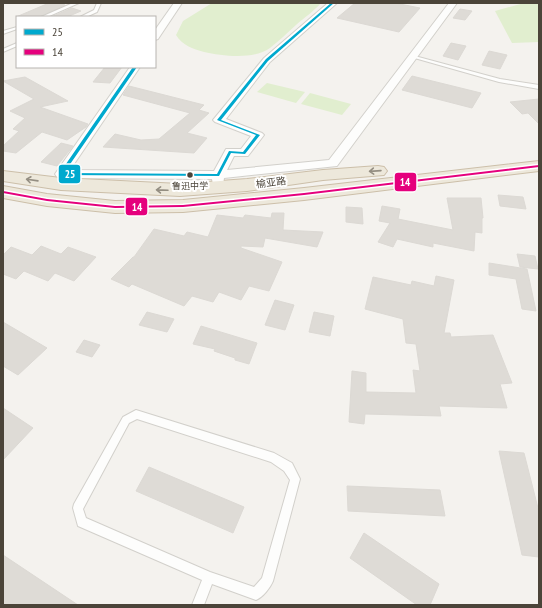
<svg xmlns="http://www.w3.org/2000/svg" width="542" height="608" font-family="'PT Sans Narrow','Noto Sans SC',sans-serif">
  <rect width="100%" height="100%" fill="#f4f2ee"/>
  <g fill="#e1eecf">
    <path d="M212 3H321C314 11 304 18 296 25 287 33 279 41 270 48 253 60 223 56 204 52 193 49 182 45 176 35L183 21Z"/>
    <path d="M524 3H539V42L512 43 495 11Z"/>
    <path d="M267 83 305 92 296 103 257 92Z"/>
    <path d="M310 93 351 104 342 115 301 104Z"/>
  </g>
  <g fill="#dedbd6" stroke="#dcd9d4">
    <path d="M49 3H59L65 5 40 17H16Z"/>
    <path d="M355 3H395L420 8 399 32 337 18Z"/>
    <path d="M72 8 81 11 67 17H51Z"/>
    <path d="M460 9 472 11 465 20 453 18Z"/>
    <path d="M451 43 466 46 458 60 443 56Z"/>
    <path d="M489 51 507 55 500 69 482 65Z"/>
    <path d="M105 67H122L110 83 93 82Z"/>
    <path d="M412 76 481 93 472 108 402 90Z"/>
    <path d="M25 77 68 101 40 107 88 124 86 127 67 140 42 132 16 153 3 151V146L19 131 13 129 25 118 10 111 34 99 3 81Z"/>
    <path d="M129 86 204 105 199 110 209 113 187 133 207 138 194 153 103 147 115 134 141 140 159 139 190 113 123 95Z"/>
    <path d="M539 99V124L528 113 522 114 510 102Z"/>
    <path d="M61 143 73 146 57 166 41 162Z"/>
    <path d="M498 195 523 197 526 209 500 206Z"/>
    <path d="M447 198H481L483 218H482V233L475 232 474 251 433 243V247L397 239 393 247 378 242 390 223 379 221 382 206 400 209 398 219 453 230Z"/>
    <path d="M346 207 362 208 363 224 346 222Z"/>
    <path d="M272 213H284L283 230 323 232 317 247 265 238 263 247 241 246V248L282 262 269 291 249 286 241 300 219 292 213 302 192 296 184 306 132 284 129 287 111 279 133 257H134L154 229 184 236 187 232 208 237 217 215 243 218 245 215 271 218Z"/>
    <path d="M41 246 61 254 68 247 96 257 74 281 55 273 48 281 24 271 16 279 3 274V255L11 247 32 255Z"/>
    <path d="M517 254 535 256 538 269 520 267Z"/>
    <path d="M489 263 527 269 536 311 522 309 516 279 489 275Z"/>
    <path d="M436 276 454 280 444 333H450L451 337 493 335 512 383 500 384 507 408 439 406 441 416 365 414 364 424 349 422 352 371 366 373V392L416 393 413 370 420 371 416 344 406 343 403 319 365 309 373 277 411 285 412 281 434 286Z"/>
    <path d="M275 300 294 305 285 330 265 325Z"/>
    <path d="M147 312 174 319 167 332 139 325Z"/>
    <path d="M314 312 334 316 330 336 309 332Z"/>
    <path d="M3 322 47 348 18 375 3 366Z"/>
    <path d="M201 326 257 343 249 364 235 360V358L214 351 215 349 193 344Z"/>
    <path d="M84 340 100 345 92 357 76 352Z"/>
    <path d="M3 408 33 428 3 460Z"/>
    <path d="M499 451 524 453 539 512V557L522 555Z"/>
    <path d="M149 467 244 507 233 533 136 491Z"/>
    <path d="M347 486 440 490 445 516 348 511Z"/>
    <path d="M364 533 439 584 430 605H417L350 558Z"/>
    <path d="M3 555 78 605H3Z"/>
  </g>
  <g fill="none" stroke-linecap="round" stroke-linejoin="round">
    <g stroke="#d2d0cb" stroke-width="2">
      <g id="lane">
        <path d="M73 3H79L47 17H41Z"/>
        <path d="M97 3H101L97 12 86 17H80L94 10Z"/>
        <path d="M17 27V29L3 34V31Z"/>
        <path d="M17 43V46L3 52V49Z"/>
        <path d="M411 55 500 79 539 85V89L499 82 411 57Z"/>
        <path d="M136 410 274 453 292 463 300 479 273 581C270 588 263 597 256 600L212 584 204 605H192L202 580 78 526 73 508 74 504 123 417ZM137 419 271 462 284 471 290 480 262 578 254 587 210 572 86 518 83 509 129 423Z"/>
      </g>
    </g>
    <g stroke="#d2d0cb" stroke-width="2">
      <g id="street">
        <path d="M174 3H182L158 39 155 40V30Z"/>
        <path d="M328 3H337L270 62 226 119 262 133 264 135 248 156H234L227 170 329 160 449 3H457L337 166 224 178 223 185H213L212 179 61 178 57 177 55 174 130 67H140L70 170 214 171 226 149H241L251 136 215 122 213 120 264 58Z"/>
      </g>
    </g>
    <g stroke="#ccbfa9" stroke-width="2">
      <g id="highway">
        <path d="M539 161V171L304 200 183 212 115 213 47 206 3 198V186L47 194 115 201 183 200 304 188Z"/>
        <path d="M378 166 384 167 387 171 384 175 323 180 247 191 180 196 61 190 3 181V171L61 178 180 184 247 179 323 170Z"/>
      </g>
    </g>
    <use href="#lane" fill="#fdfdfc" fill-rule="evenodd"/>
    <use href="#street" fill="#fdfdfc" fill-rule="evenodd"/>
    <use href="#highway" fill="#ede8db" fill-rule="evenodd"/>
    <g stroke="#fff" stroke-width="3">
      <path id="bus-1" d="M331 3H334L268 61 221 120 260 135 245 154 231 153 219 176 61 175 59 174 133 67H137L64 173 217 174 229 151 243 152 256 135 217 120 266 59Z"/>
    </g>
    <g stroke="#fff" stroke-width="3">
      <path id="bus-2" d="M539 165V167L304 195 183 207 115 208 47 201 3 193V191L47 199 115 206 183 205 304 193Z"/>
    </g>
    <use href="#bus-1" fill="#00a9ce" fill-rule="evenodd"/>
    <use href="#bus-2" fill="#e5007d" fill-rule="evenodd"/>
  </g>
  <defs><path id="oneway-shaft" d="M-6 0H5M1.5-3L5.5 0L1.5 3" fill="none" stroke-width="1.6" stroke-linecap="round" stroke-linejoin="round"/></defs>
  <g stroke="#948e82">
    <use href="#oneway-shaft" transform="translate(375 171) rotate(176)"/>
    <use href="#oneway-shaft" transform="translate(32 180) rotate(-172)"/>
    <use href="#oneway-shaft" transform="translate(162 190) rotate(-178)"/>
  </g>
  <circle fill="#4b4439" stroke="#fff" stroke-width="1.5" cx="190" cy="175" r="3.5"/>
  <g text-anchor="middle" stroke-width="4" stroke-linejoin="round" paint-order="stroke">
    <g font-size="9" fill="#4b4439" stroke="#fff">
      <text x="190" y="189">鲁迅中学</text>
    </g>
    <g font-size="10" fill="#4b4439" stroke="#fff">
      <text transform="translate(271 182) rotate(-7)" y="4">榆亚路</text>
    </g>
  </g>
  <g stroke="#fff" stroke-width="1.5">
    <rect x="58" y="164" width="23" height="20" rx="4" fill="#00a9ce"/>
    <rect x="394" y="172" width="23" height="20" rx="4" fill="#e5007d"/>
    <rect x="125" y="197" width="23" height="19" rx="4" fill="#e5007d"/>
  </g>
  <g font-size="11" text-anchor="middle" font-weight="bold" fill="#fff">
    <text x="70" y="178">25</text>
    <text x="405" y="186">14</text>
    <text x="137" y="211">14</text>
  </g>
  <rect width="542" height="608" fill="none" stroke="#4b4439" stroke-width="8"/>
  <rect x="16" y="16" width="140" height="52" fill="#ffffff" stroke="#b7b4b0"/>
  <rect x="24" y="29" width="20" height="6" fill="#00a9ce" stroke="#b7b4b0"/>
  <text x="52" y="36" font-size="12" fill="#4b4439">25</text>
  <rect x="24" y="49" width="20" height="6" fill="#e5007d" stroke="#b7b4b0"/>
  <text x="52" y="56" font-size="12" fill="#4b4439">14</text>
</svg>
